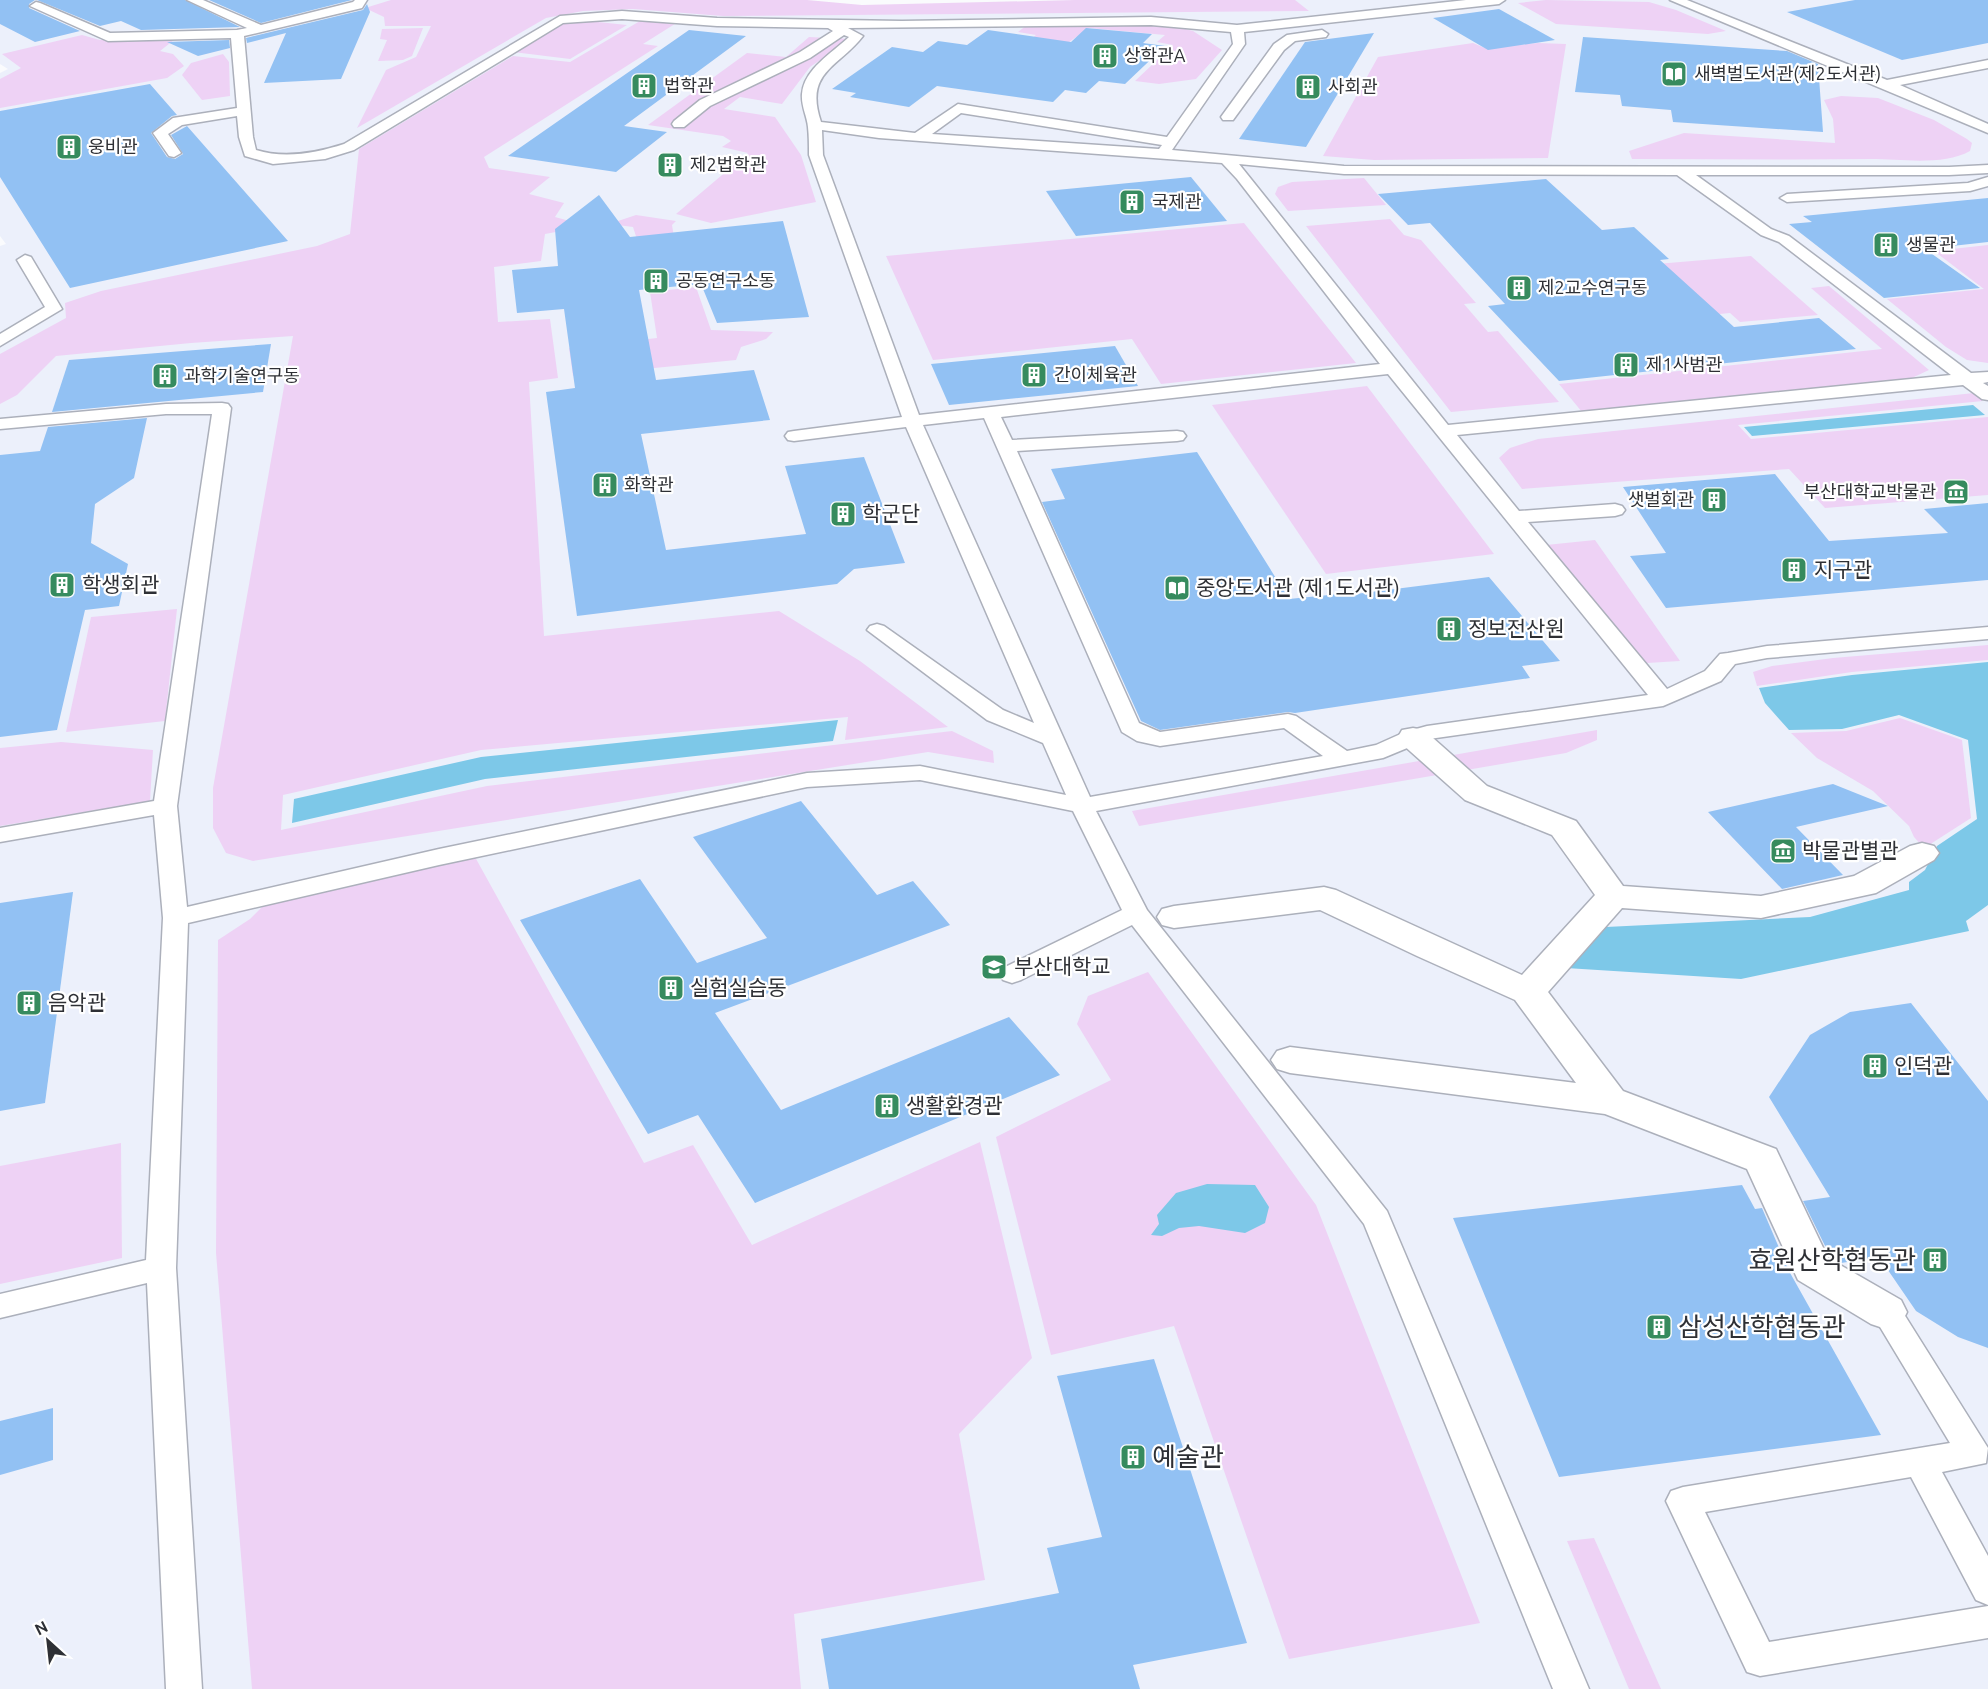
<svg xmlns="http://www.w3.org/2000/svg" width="1988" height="1689" font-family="Ubuntu,'Noto Sans KR',sans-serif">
  <rect width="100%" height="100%" fill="#fafbfd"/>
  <path fill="#ecf0fb" d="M0 0H779L863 7 1187 0H1988V1689H0V246L6 244 0 236V73L8 69 0 64Z"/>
  <g fill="#eed2f5">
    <path d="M391 0H807L862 5 1075 0H1295L1309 11 723 16 633 9 583 11 546 18 357 128 386 70 416 57 431 26H385L384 17 365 8Z"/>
    <path d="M1546 0 1649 2 1676 10 1726 31 1708 34 1556 24 1518 3Z"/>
    <path d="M569 19 627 25 570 59 513 52Z"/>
    <path d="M640 21 678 22 643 44 658 46 484 157 489 168 550 177 529 194 564 203 555 217 588 226 545 234 541 261 494 267 498 322 550 319 558 378 529 382 544 636 779 611 860 661 948 727 845 740 848 717 481 750 283 795 281 830 487 786 952 731 993 751 994 763 928 752 253 861 226 853 213 828V788L293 336 191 343 56 356 17 395 0 404V354L66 318 65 303 101 291 317 246 350 234 359 149 513 56 570 62Z"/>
    <path d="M1027 25H1171L1193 31 1222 50 1196 79 1159 84 1135 81 1173 45 1157 42 1165 35 1089 28 1032 68 999 65 1036 35 1018 32Z"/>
    <path d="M423 28 412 56 403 60 378 61 387 40 380 39 382 29Z"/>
    <path d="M82 35 100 40 175 39 160 51 173 54 184 66 167 78 0 108V79L21 68 2 54Z"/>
    <path d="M809 37 851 39 810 67 782 104 740 97 724 109 775 117 801 155 816 202 711 223 676 214 748 153 722 147 731 141 723 136 648 125 747 53 786 57Z"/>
    <path d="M1473 43 1485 48 1538 43 1566 44 1548 158 1374 160 1323 156 1378 57Z"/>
    <path d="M223 54 229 62 230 96 202 100 182 75 191 63Z"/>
    <path d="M1841 96 1878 98 1934 120 1967 139 1972 143 1970 151C1943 166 1901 159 1871 159 1791 160 1712 159 1632 159L1629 151 1684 133 1835 143 1833 119 1824 100Z"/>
    <path d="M1364 178 1386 205 1288 211 1275 194 1278 187 1292 182Z"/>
    <path d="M636 215 676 221 672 225 679 268 647 270 633 227 609 224Z"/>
    <path d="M1390 219 1404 235 1421 240 1476 303 1464 304 1488 332 1498 331 1559 402 1451 412 1306 226Z"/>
    <path d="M1244 223 1356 363 1161 384 1132 339 933 360 886 256Z"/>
    <path d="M1988 245V363L1967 360 1946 347 1887 299 1984 289 1934 251Z"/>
    <path d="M1751 256 1818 315 1740 322 1730 313 1636 322 1539 274Z"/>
    <path d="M1829 286 1929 370 1901 383 1582 412 1559 384 1882 349 1811 288Z"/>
    <path d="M696 287 711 330 773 332 766 339 741 347 736 360 573 376 569 348 657 338 650 292Z"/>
    <path d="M1367 386 1494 554 1326 574 1212 405Z"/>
    <path d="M1974 393 1983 401 1738 425 1751 439 1988 417V495L1825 508 1789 469 1522 489 1499 458 1510 448 1538 439Z"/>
    <path d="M1595 540 1680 661 1647 663 1546 545Z"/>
    <path d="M177 609 165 721 66 732 91 617Z"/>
    <path d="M1988 645V660L1852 672 1757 686 1753 672 1772 666 1833 658Z"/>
    <path d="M1900 718 1962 740 1971 818 1932 843 1926 850 1914 837 1909 826 1873 791 1817 758 1791 733 1846 731Z"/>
    <path d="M1597 730V740L1566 753 1139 826 1132 811Z"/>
    <path d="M61 742 153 750 150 801 0 826V748Z"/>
    <path d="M475 857 644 1163 693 1145 752 1245 980 1142 1032 1358 959 1434 985 1580 794 1614 801 1689H252L216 1253 218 940 250 919 263 906Z"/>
    <path d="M1148 972 1316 1205 1480 1623 1289 1659 1174 1326 1051 1355 996 1137 1111 1080 1077 1024 1088 996Z"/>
    <path d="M121 1143 122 1258 0 1284V1166Z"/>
    <path d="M1594 1538 1661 1689H1629L1567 1541Z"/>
  </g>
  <g fill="#7dc8e8">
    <path d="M1973 405 1985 415 1752 436 1744 427Z"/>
    <path d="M1988 662V905L1966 921 1969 931 1741 979 1566 968 1606 927 1810 917 1909 890V882L1925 870 1937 846 1977 819 1968 740 1899 715 1842 729 1789 730 1765 703 1759 688 1852 675Z"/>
    <path d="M838 720 833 741 485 779 292 823 294 799 481 757Z"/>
    <path d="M1207 1184 1255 1185 1269 1207 1265 1223 1245 1233 1199 1226 1179 1228 1162 1236 1151 1235 1159 1224 1157 1215 1176 1193Z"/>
  </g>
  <g fill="#92c1f3">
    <path d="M0 0H35L29 4V8L80 31 35 42 0 24Z"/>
    <path d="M37 0H185L240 27 141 30 121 21 100 26Z"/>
    <path d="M209 0H352L261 23Z"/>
    <path d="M1855 0H1988V43L1902 60 1787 12Z"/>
    <path d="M367 4 370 12 341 79 264 83 286 33 247 43 246 38 363 10Z"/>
    <path d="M1499 9 1555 40 1488 50 1433 18Z"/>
    <path d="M1086 28 1152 34 1143 43 1165 46 1125 84 1099 81 1086 93 1065 90 1053 102 937 86 909 107 850 97 856 93 832 89 892 47 923 52 938 41 967 45 988 30 1071 42Z"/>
    <path d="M689 30 746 36 624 126 667 132 616 172 508 156Z"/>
    <path d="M1374 33 1306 147 1239 139 1305 42Z"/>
    <path d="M1583 37 1787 51 1818 64 1823 132 1673 122 1671 110 1622 106 1620 95 1575 92Z"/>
    <path d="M229 40 230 48 198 56 167 42Z"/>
    <path d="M150 84 177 115 172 116 151 133 167 157 175 159 183 154 171 135 187 126 288 241 70 288 0 177V111Z"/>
    <path d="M1191 177 1227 221 1076 236 1046 191Z"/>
    <path d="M1546 179 1602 230 1634 227 1669 259 1660 260 1734 327 1819 318 1856 349 1559 381 1488 306 1505 304 1430 223 1408 225 1378 194Z"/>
    <path d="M599 195 630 237 783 221 809 317 717 323 701 284 639 290 656 380 754 370 770 420 641 434 666 550 806 534 785 466 864 457 905 563 854 569 837 584 577 616 546 392 575 388 564 309 517 313 512 270 558 266 555 229Z"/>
    <path d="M1988 198V242L1925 249 1980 288 1884 298 1789 224 1812 222 1803 216Z"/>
    <path d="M271 344 263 392 52 412 69 360Z"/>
    <path d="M1115 346 1138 386 949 405 931 364Z"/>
    <path d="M147 418 134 478 95 504 91 543 128 564 119 606 85 610 57 730 0 737V455L40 451 48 427Z"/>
    <path d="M1197 452 1289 599 1339 594 1340 596 1489 577 1560 661 1522 666 1530 678 1295 713 1288 712 1160 730 1141 721 1042 502 1065 499 1051 469Z"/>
    <path d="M1775 474 1829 541 1948 533 1924 509 1988 503V580L1666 608 1630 556 1666 553 1623 487Z"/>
    <path d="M1833 784 1888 806 1796 827 1843 875 1782 889 1708 812Z"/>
    <path d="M801 801 877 895 913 881 950 925 715 1013 781 1110 1009 1017 1060 1075 755 1203 698 1115 648 1134 520 920 640 879 697 963 767 938 693 837Z"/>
    <path d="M73 892 45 1103 0 1111V903Z"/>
    <path d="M1911 1003 1988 1101V1348L1958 1337 1916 1311 1879 1257 1841 1263 1830 1256 1803 1201 1830 1197 1769 1097 1810 1035 1850 1012Z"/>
    <path d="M1742 1185 1755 1209 1762 1208 1789 1271 1881 1435 1559 1477 1453 1218Z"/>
    <path d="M1154 1359 1247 1643 1133 1665 1140 1689H829L821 1639 1059 1593 1047 1548 1102 1537 1057 1376Z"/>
    <path d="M53 1408V1460L0 1475V1421Z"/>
  </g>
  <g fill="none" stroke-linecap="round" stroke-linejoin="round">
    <g stroke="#acb0bb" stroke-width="3">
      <g id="service">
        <path d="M187 0H203L261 25 353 2 355 0H367L362 8 244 36 253 137 256 150C285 159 316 153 344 144L560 16 622 11 717 18 902 21 1151 17 1237 25 1466 0H1505L1499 4 1244 32 1245 44 1172 150 1344 166 1949 167 1988 165V173L1949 175H1696L1771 229 1789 236 1971 373 1988 372V382L1983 383 1988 386V400L1982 399 1963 385 1457 435 1519 511 1615 504 1622 506 1625 510 1622 514 1615 516 1528 522 1667 689 1705 671 1720 654 1728 653 1767 646 1988 627V639L1767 658 1735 664 1721 681 1663 706 1429 739 1383 758 1096 811 1147 910 1387 1211 1589 1689H1553L1364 1224 1132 925 1021 980 1012 983 1003 980 999 974 1003 968 1122 910 1073 811 920 780 807 787 439 865 188 923 176 1268 202 1689H166L147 1283 0 1318V1294L146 1260 163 918 154 815 0 842V828L154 801 212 414H166L0 429V419L166 404 222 403 228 404 231 408 177 806 187 907 439 849 807 773 920 766 1066 795 1043 743 987 720 867 630 870 626 877 624 884 626 1003 710 1034 723 906 427 794 441 788 440 785 436 788 432 794 431 902 417 809 155C809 146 809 136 808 127 807 116 801 106 802 94 804 69 832 53 849 37L844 35 810 58 710 106 684 127H674L672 124 674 121 700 100 800 52 833 31 828 28 717 26 622 19 563 23 354 150 325 159 273 164 245 156 239 137 237 116 182 125 168 134 181 153 174 157 169 156 153 133 173 118 237 108 231 38 108 41 30 6 36 2 40 3 110 33 237 30 247 28ZM1151 25 1231 32 1233 44 1167 137 958 104 915 133 821 122C804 72 838 68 863 36L848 28ZM961 113 1162 145 1159 149 932 134ZM822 130 879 138 1222 163 1237 179 1380 364 919 415 823 155ZM1239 164 1344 174 1677 175 1761 235 1779 242 1951 375 1448 425ZM1388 374 1648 695 1427 726 1405 732 1376 745 1347 751 1296 716 1288 714 1160 732 1139 723 1017 451 1177 441 1183 440 1186 436 1183 432 1177 431 1012 440 1001 417ZM984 418 1122 732 1137 741 1160 746 1284 728 1323 756 1090 797 923 425Z"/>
        <path d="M1670 0H1687L1887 80 1988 60V68L1900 85 1988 124V133Z"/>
        <path d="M1322 30 1328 34 1326 37 1295 41 1284 50 1233 120H1223L1221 117 1274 44 1287 35Z"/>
        <path d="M1988 177V186L1970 191 1787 202 1780 198 1787 194 1968 183Z"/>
        <path d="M25 255 31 257 62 309 0 346V334L45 307 17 260Z"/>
        <path d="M1886 1300 1897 1303 1988 1448 1986 1463 1942 1472 1988 1556V1605L1976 1600 1911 1477 1705 1512 1769 1642 1988 1606V1638L1760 1676 1747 1672 1666 1501 1671 1491 1683 1487 1950 1443 1871 1312 1875 1303Z"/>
      </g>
    </g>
    <g stroke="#acb0bb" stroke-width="3">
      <path id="pedestrian" d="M1413 728 1424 730 1487 786 1576 821 1623 886 1761 896 1854 876 1910 846 1922 843 1934 846 1939 853 1934 860 1876 893 1761 918 1622 908 1548 992 1623 1091 1776 1149 1828 1258 1901 1300 1907 1312 1901 1324 1886 1329 1871 1324 1798 1280 1747 1169 1605 1114 1290 1073 1277 1069 1271 1060 1277 1051 1290 1047 1576 1083 1515 1000 1417 956 1320 910 1174 928 1162 925 1157 917 1162 909 1174 906 1324 887 1336 890 1522 975 1595 895 1552 835 1465 800 1402 744 1398 737 1402 730Z"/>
    </g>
    <use href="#service" fill="#fff" fill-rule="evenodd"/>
    <use href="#pedestrian" fill="#fff" fill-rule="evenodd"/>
  </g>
  <defs>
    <g id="building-square" transform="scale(1.35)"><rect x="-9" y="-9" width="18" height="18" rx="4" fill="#368b5e" stroke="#fff"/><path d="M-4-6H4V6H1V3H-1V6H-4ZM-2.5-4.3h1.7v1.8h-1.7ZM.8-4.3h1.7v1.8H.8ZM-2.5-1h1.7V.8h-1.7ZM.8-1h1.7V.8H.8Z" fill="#fff"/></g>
    <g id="library-square" transform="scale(1.35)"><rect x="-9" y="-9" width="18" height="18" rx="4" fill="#368b5e" stroke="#fff"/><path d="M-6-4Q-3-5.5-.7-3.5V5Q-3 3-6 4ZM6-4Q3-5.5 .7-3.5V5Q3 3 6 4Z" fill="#fff"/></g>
    <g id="museum-square" transform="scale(1.35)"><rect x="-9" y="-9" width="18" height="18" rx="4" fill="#368b5e" stroke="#fff"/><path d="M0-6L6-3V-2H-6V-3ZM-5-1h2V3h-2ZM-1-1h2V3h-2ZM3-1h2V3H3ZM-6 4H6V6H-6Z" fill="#fff"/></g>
    <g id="university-square" transform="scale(1.35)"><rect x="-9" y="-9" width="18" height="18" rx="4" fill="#368b5e" stroke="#fff"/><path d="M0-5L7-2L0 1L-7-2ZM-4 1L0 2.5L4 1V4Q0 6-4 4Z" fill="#fff"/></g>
  </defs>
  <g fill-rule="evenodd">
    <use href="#building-square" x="1105" y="56"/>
    <use href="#library-square" x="1674" y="74"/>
    <use href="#building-square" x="644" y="86"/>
    <use href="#building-square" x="1308" y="87"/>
    <use href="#building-square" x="69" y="147"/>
    <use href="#building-square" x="670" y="165"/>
    <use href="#building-square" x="1132" y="202"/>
    <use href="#building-square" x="1886" y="245"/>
    <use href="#building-square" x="656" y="281"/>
    <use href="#building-square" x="1519" y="288"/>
    <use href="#building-square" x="1626" y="365"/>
    <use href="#building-square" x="1034" y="375"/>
    <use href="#building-square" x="165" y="376"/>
    <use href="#building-square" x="605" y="485"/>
    <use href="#museum-square" x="1956" y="492"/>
    <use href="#building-square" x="1714" y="500"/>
    <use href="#building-square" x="843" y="514"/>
    <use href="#building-square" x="1794" y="570"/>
    <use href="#building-square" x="62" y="585"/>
    <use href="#library-square" x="1177" y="588"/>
    <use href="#building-square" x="1449" y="629"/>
    <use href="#museum-square" x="1783" y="851"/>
    <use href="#university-square" x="994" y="967"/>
    <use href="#building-square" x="671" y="988"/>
    <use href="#building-square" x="29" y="1003"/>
    <use href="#building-square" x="1875" y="1066"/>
    <use href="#building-square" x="887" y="1106"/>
    <use href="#building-square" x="1935" y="1260"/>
    <use href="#building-square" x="1659" y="1327"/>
    <use href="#building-square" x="1133" y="1457"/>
  </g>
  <g text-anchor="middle" stroke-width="4.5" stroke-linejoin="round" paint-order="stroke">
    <g font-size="18" fill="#2e3035" stroke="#fff" text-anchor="start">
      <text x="1124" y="62">상학관A</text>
      <text x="1694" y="80">새벽벌도서관(제2도서관)</text>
      <text x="664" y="92">법학관</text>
      <text x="1328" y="93">사회관</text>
      <text x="88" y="153">웅비관</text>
      <text x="690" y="171">제2법학관</text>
      <text x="1152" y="208">국제관</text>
      <text x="1906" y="251">생물관</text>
      <text x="676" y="287">공동연구소동</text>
      <text x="1538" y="294">제2교수연구동</text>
      <text x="1646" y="371">제1사범관</text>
      <text x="1054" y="381">간이체육관</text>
      <text x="184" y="382">과학기술연구동</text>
      <text x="624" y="491">화학관</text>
      <text x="1936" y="498" text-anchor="end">부산대학교박물관</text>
      <text x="1694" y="506" text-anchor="end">샛벌회관</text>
    </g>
    <g font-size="21" fill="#2e3035" stroke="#fff" text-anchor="start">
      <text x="862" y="521">학군단</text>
      <text x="1814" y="577">지구관</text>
      <text x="82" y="592">학생회관</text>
      <text x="1196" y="595">중앙도서관 (제1도서관)</text>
      <text x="1468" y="636">정보전산원</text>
      <text x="1802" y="858">박물관별관</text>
      <text x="1014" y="974">부산대학교</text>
      <text x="690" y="995">실험실습동</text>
      <text x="48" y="1010">음악관</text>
      <text x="1894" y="1073">인덕관</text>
      <text x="906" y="1113">생활환경관</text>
    </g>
    <g font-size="26" fill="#2e3035" stroke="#fff" text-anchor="start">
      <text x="1916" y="1269" text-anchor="end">효원산학협동관</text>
      <text x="1678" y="1336">삼성산학협동관</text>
      <text x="1152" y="1466">예술관</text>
    </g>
  </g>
  <g transform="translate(48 1641) rotate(333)" stroke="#ffffff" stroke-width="4.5" paint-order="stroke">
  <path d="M0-4.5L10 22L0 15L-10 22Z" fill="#2e3035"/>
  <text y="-9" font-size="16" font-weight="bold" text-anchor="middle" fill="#2e3035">N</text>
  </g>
</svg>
